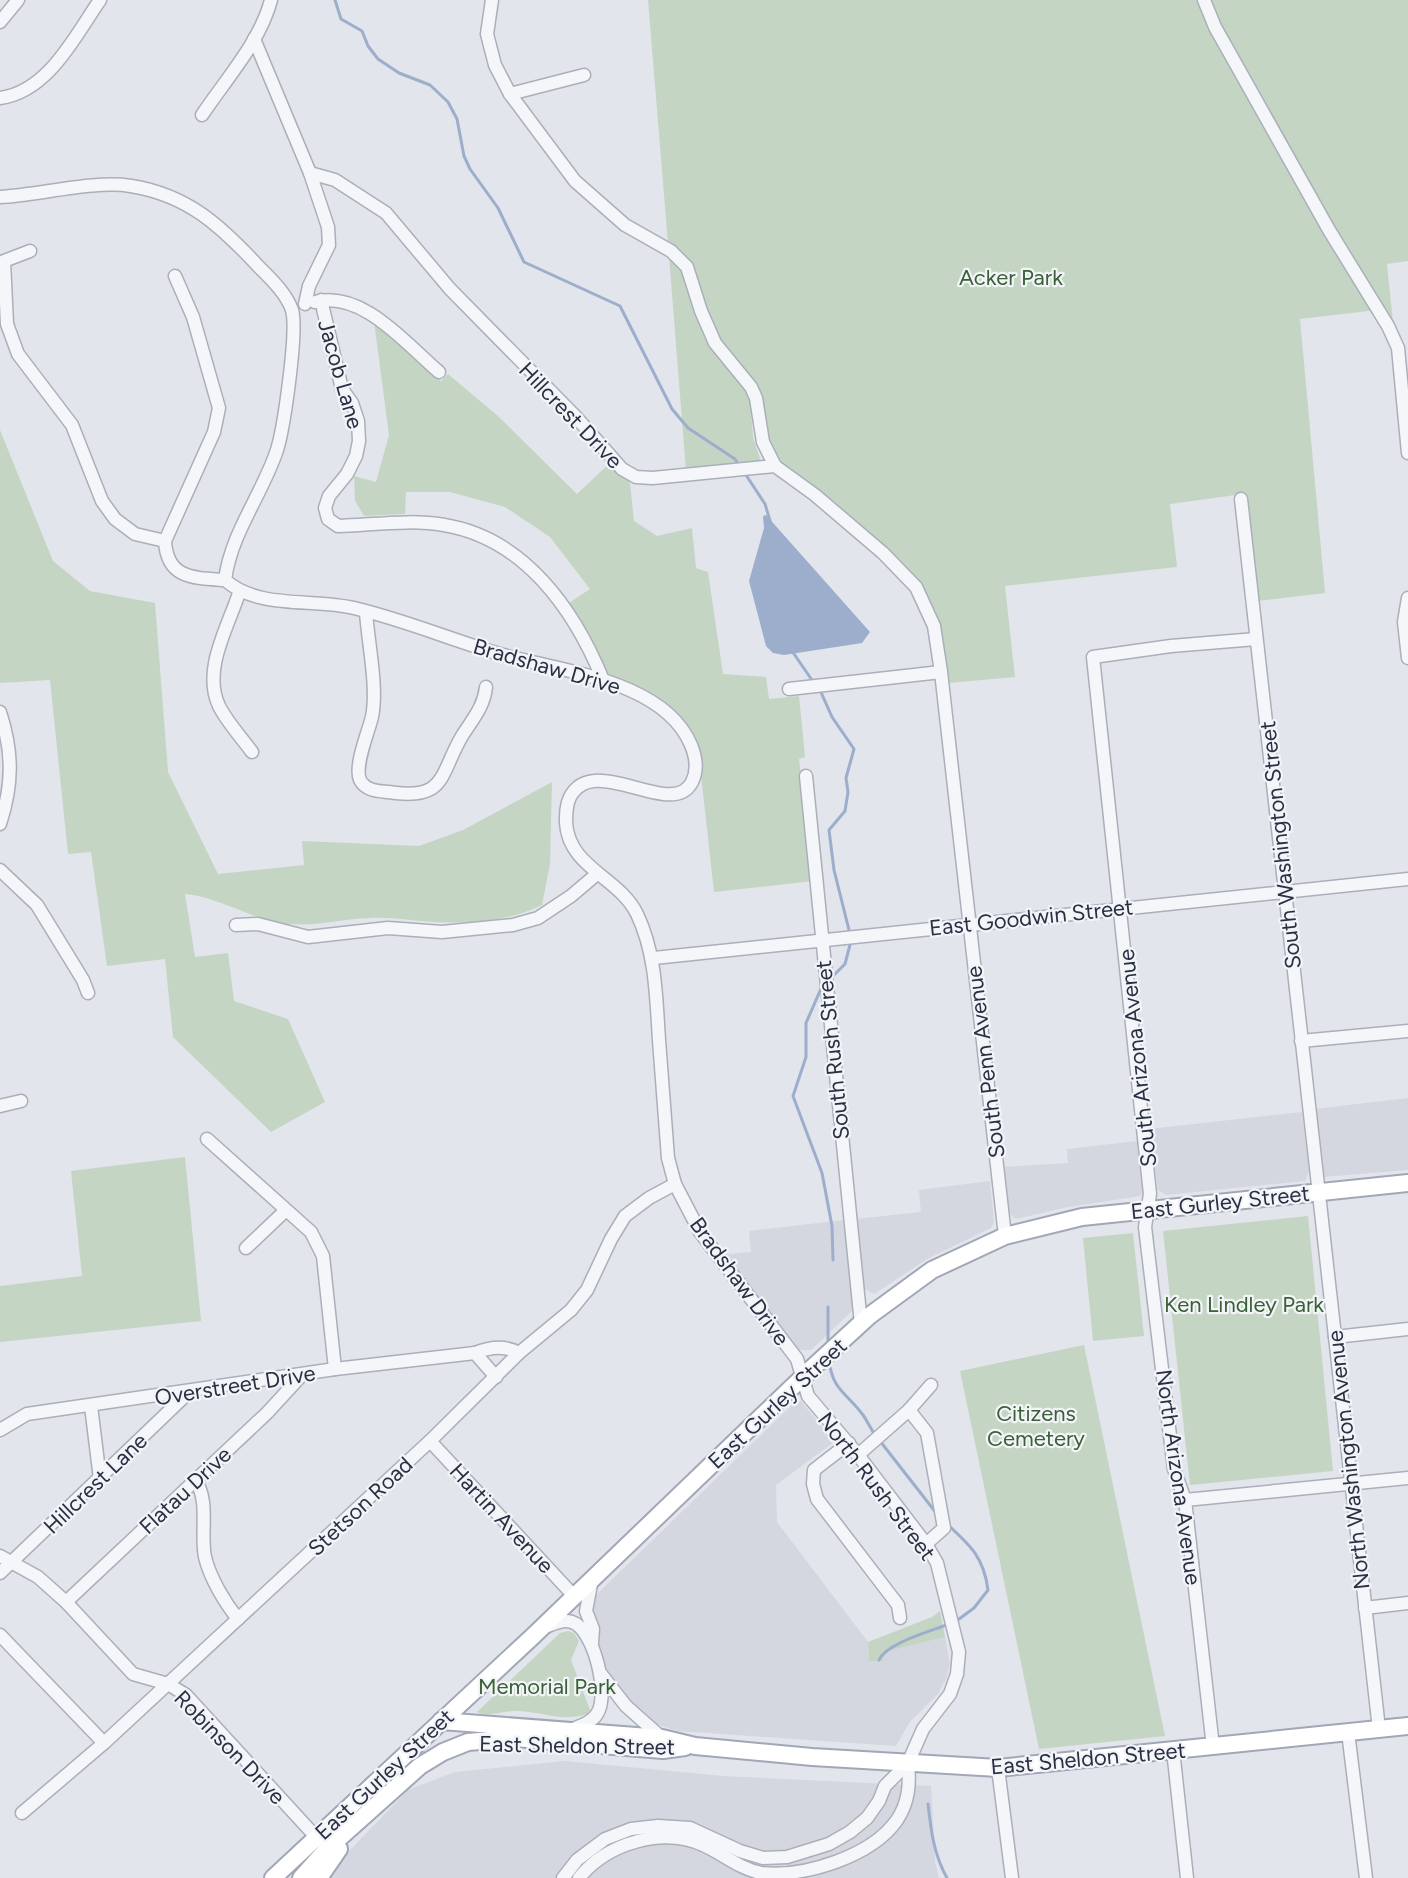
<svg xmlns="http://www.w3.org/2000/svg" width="1408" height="1878" font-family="Figtree,sans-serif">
  <rect width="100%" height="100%" fill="#e2e5eb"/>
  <g fill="#d4d7e0">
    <path d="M1408 1098V1170L1324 1177 1321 1173 1314 1109Z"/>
    <path d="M1302 1112 1309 1172 1305 1181 1166 1195 1158 1190 1149 1129Z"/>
    <path d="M1137 1141 1143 1190 1141 1196 1068 1207 1016 1219 1008 1212 1002 1167 1068 1163 1067 1149Z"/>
    <path d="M990 1181 994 1222 991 1228 927 1259 874 1294 863 1288 855 1219 921 1212 919 1190Z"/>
    <path d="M844 1220 853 1310 811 1350H798L721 1255 751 1252 749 1231Z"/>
    <path d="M801 1401 834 1442 776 1485 777 1522 868 1642 869 1661 885 1652 945 1637 950 1664 946 1679 938 1694 909 1723 896 1746 678 1731 655 1724 633 1709 608 1679 599 1659 590 1615 594 1597 795 1402Z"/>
    <path d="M565 1761 723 1776 931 1786 935 1862 939 1878H323L408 1790 455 1772Z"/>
  </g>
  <g fill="#c5d5c3">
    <path d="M648 0H1408V261L1387 264 1394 332 1377 310 1300 319 1325 593 1257 601 1243 494 1170 504 1177 567 1005 586 1015 677 948 683 941 635 931 603 913 574 789 467 775 460 767 439 760 398 720 342 704 309 689 260 668 243Z"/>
    <path d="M669 256 682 272 694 313 710 346 745 384 750 398 753 437 761 462 686 471Z"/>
    <path d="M374 321 441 381 448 374 499 417 577 494 611 462 630 483 634 521 657 536 692 528 696 568 708 572 723 674 766 677 769 699 799 696 805 757 799 759 813 881 714 892 698 748C677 703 654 690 608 675L566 605 590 589 550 537 505 507 450 492H406L405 514 364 516 355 501 354 476 376 482 389 435Z"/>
    <path d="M0 430 53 561 90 591 155 603 168 772 218 874 304 865 302 841 419 846 463 830 552 782 550 864 542 905C510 921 470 924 435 922 414 921 392 917 371 918 338 919 309 929 276 922 244 915 217 897 185 894L195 957 228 953 234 1001 288 1019 325 1102 271 1132 173 1037 165 959 107 966 91 852 68 854 50 680 0 683Z"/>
    <path d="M185 1157 201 1321 0 1342V1286L82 1276 71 1171Z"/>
    <path d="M1308 1216 1333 1471 1190 1485 1163 1231Z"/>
    <path d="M1133 1233 1144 1336 1093 1341 1083 1238Z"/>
    <path d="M1084 1345 1165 1736 1039 1749 960 1371Z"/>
    <path d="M940 1611 945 1637 885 1652 883 1661H869L868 1642 932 1617Z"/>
    <path d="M568 1631 574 1633 579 1641 571 1660 590 1710 587 1714C561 1723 539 1710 513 1711 502 1712 487 1717 477 1712L560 1633Z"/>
  </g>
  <path fill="#9caecc" d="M766 515 870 632 862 643 784 655 773 653 766 646 749 581 764 528 763 516Z"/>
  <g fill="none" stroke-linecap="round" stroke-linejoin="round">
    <g stroke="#9caecc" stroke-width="3">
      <path d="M335 0 341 19 362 31 368 46 378 59 399 73 430 85 448 102 457 119 464 156 470 169 498 208 524 262 620 306 672 409 688 428 735 459 740 467"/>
      <path d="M744 472 765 504 771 524"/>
      <path d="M792 651 814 683"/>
      <path d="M820 690 832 717 854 749 846 778 848 792 845 811 829 830 834 870 850 934"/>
      <path d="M831 978 845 964 851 941"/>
      <path d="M823 984 806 1023V1057L793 1096 822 1173 832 1226 833 1260"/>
      <path d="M828 1347V1307"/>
      <path d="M829 1360C832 1390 847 1393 863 1415 868 1422 871 1430 876 1436"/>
      <path d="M880 1441 937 1514"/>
      <path d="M948 1525C971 1546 984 1558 988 1590L974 1608 955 1622"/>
      <path d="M879 1660C886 1643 932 1631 949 1624"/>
      <path d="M928 1804C931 1831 934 1855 947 1878"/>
    </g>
    <g stroke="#aaafb9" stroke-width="15">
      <g id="minor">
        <path d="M492 0 487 34 495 65 510 94 575 181 625 225 671 251 687 267 701 311 715 343 751 387 756 398 763 442 775 466"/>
        <path d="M1204 0 1215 27 1329 230 1388 326 1398 348 1408 453"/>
        <path d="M0 22 18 0"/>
        <path d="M254 39 310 173 328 227 329 245 309 286 305 304"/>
        <path d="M510 94 584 75"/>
        <path d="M0 98C48 92 75 36 100 0"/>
        <path d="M202 115C226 79 260 42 271 0"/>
        <path d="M310 173 335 180 386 213 450 289 576 417 622 469 636 477 653 478 775 466 815 495 883 553 916 587 934 626 941 672 1005 1236"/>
        <path d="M0 197C39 195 95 180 131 186 188 195 221 226 259 267 271 279 286 293 292 310 298 331 284 427 277 450 262 495 231 533 225 580 259 610 312 598 354 608 401 619 447 638 493 652 554 671 663 678 691 745 696 757 698 770 692 782 672 821 594 751 570 797 566 805 566 814 566 823 569 868 619 877 637 914 656 954 656 996 659 1040 662 1079 665 1119 668 1158L675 1184 700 1232 797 1359 808 1396 858 1455 926 1544 937 1563 959 1652 957 1674 950 1694 923 1729 908 1763 885 1786 879 1801 867 1818 850 1832 829 1844 787 1857 763 1858 740 1851 690 1828 658 1826 631 1829 605 1839 577 1860 563 1878"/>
        <path d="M30 251 4 261 7 324 18 354 72 425 102 501 115 519 135 534 165 541C167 579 194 578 225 580"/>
        <path d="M321 300 342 389 352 403 358 421 359 441 356 456 347 474 329 496 325 508 328 519 338 526C372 525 410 519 444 525 524 538 574 609 603 680"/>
        <path d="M315 302C363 290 406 344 439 372"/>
        <path d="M1241 499 1379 1729"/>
        <path d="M165 541 214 432 219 408 193 317 175 276"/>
        <path d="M239 593C228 627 202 670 219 706 227 722 241 737 252 752"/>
        <path d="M1408 598 1404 622 1408 658"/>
        <path d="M366 612C368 643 378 687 372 717 368 733 354 766 360 780 366 791 378 791 388 792 447 801 439 775 462 736 472 720 484 707 486 687"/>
        <path d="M789 689 941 672"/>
        <path d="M0 712C13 752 13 784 0 824"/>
        <path d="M806 776 861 1324"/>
        <path d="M0 870 37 905 83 980 88 993"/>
        <path d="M236 925 258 924 308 937 388 928 442 932 513 925 538 918 571 896 597 874"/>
        <path d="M654 958 1408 879"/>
        <path d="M1301 1041 1408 1031"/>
        <path d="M0 1106 21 1101"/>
        <path d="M207 1139 311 1232 323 1256 335 1369"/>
        <path d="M246 1248 285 1211"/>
        <path d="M1335 1337 1408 1329"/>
        <path d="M475 1353 496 1377"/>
        <path d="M91 1406 100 1479"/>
        <path d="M909 1410 927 1433 944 1528 926 1544"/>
        <path d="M0 1430 27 1414 335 1369 475 1353C490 1347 505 1345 519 1353"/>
        <path d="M430 1441 574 1596"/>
        <path d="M849 1443 814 1470 813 1484 817 1499 898 1605 900 1618"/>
        <path d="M858 1455 909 1410 931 1385"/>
        <path d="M195 1480C210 1500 200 1533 205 1557 210 1578 225 1603 238 1619"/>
        <path d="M1185 1500 1408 1478"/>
        <path d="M0 1556 38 1577 66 1602 133 1674 168 1684 186 1695 316 1837"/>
        <path d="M0 1573 188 1393"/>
        <path d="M66 1602 267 1413 301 1376"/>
        <path d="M1365 1608 1408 1603"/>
        <path d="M545 1627C554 1624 562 1619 572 1622 594 1629 610 1695 597 1714 591 1723 580 1726 570 1730"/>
        <path d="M0 1635 104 1743"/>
        <path d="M592 1643 593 1629 586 1611 592 1579"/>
        <path d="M601 1674 626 1706 662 1738"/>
        <path d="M1348 1732 1366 1878"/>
        <path d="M1213 1747 1185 1500 1174 1469 1145 1227 1150 1194 1093 657 1171 646 1256 639"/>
        <path d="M1173 1750 1187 1878"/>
        <path d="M998 1768 1012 1878"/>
        <path d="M22 1813 104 1743 430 1441 519 1353 571 1310 587 1290 611 1239 625 1216 649 1198 675 1184"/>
        <path d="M579 1878C607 1843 662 1827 703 1845 723 1854 740 1869 761 1873 804 1878 872 1856 897 1820 909 1802 910 1784 908 1763"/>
      </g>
    </g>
    <g stroke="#a1a7b7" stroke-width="20">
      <g id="major">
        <path d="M441 1721 662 1738 695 1746 812 1757 998 1768 1408 1726"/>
        <path d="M273 1878 531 1638 810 1370 869 1316 932 1270 1005 1236 1082 1217 1408 1183"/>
        <path d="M301 1878 327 1849 420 1766 443 1752 468 1742 515 1738 663 1750 685 1747"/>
        <path d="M319 1878 339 1849"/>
      </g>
    </g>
    <use href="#minor" stroke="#f5f6f9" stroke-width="12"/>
    <use href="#major" stroke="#fff" stroke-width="16"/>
  </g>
  <g text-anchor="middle" stroke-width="4.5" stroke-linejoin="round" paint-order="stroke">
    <g font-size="22" fill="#396036" stroke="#f2f4f8">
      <text x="1011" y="285">Acker Park</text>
      <text x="1244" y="1312">Ken Lindley Park</text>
      <text x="1036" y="1421">Citizens<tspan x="1036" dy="25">Cemetery</tspan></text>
      <text x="547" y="1694">Memorial Park</text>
    </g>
    <g font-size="22" fill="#293044" stroke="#f2f4f8">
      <text transform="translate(341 374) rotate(74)" y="8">Jacob Lane</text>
      <text transform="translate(571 415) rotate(46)" y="8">Hillcrest Drive</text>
      <text transform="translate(547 666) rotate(16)" y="8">Bradshaw Drive</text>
      <text transform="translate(1280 845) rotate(-96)" y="8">South Washington Street</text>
      <text transform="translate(1031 917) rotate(-6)" y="8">East Goodwin Street</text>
      <text transform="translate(832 1050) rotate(-96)" y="8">South Rush Street</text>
      <text transform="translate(1137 1058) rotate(-96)" y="8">South Arizona Avenue</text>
      <text transform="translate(985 1062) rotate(-97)" y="8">South Penn Avenue</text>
      <text transform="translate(1220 1202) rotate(-6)" y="8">East Gurley Street</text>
      <text transform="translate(740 1281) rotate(54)" y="8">Bradshaw Drive</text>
      <text transform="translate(235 1385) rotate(-9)" y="8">Overstreet Drive</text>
      <text transform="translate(777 1403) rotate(-43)" y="8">East Gurley Street</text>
      <text transform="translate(1348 1460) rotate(-96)" y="8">North Washington Avenue</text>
      <text transform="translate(1179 1477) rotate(82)" y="8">North Arizona Avenue</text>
      <text transform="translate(95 1483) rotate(-44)" y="8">Hillcrest Lane</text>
      <text transform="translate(877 1486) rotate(53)" y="8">North Rush Street</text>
      <text transform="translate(185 1490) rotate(-43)" y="8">Flatau Drive</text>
      <text transform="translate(360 1506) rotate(-43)" y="8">Stetson Road</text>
      <text transform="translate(502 1518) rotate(47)" y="8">Hartin Avenue</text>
      <text transform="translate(577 1745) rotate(1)" y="8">East Sheldon Street</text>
      <text transform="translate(230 1747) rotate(46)" y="8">Robinson Drive</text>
      <text transform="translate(1088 1758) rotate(-5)" y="8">East Sheldon Street</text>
      <text transform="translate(384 1774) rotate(-43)" y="8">East Gurley Street</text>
    </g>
  </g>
</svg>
